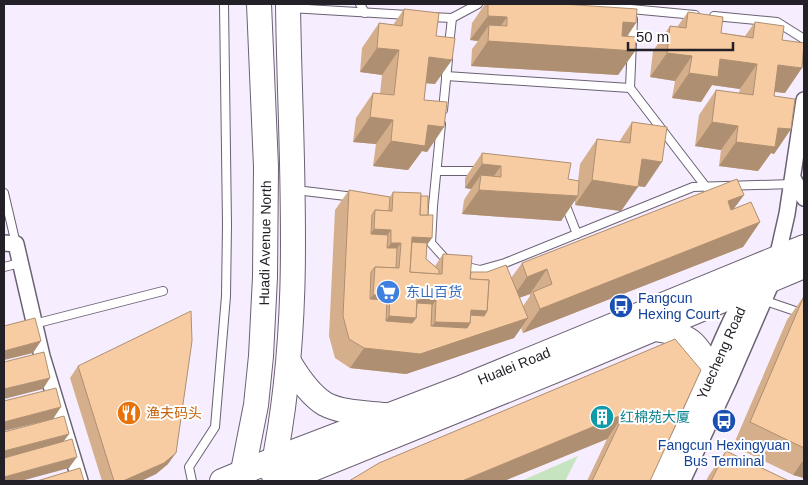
<svg xmlns="http://www.w3.org/2000/svg" width="808" height="485" font-family="Arial,'Noto Sans SC',sans-serif">
  <rect width="100%" height="100%" fill="#f6edfe"/>
  <path fill="#c7e4c0" d="M578 456 565 481H521Z"/>
  <g fill="none" stroke-linecap="round" stroke-linejoin="round">
    <g stroke="#6b6173" stroke-width="10">
      <g id="lane">
        <path d="M360 4 365 13"/>
        <path d="M577 4 695 15"/>
        <path d="M290 8 408 15"/>
        <path d="M714 16 777 22 804 39"/>
        <path d="M430 17 452 18 478 4"/>
        <path d="M633 19 630 88 706 187"/>
        <path d="M449 45 452 18"/>
        <path d="M446 76 630 88"/>
        <path d="M443 110 448 59"/>
        <path d="M441 124 433 206 431 243 449 263"/>
        <path d="M437 171H479"/>
        <path d="M296 190 354 197"/>
        <path d="M4 193 16 244"/>
        <path d="M564 201 577 234"/>
        <path d="M463 266 480 270 505 263 693 187 792 184"/>
        <path d="M4 267 20 263"/>
        <path d="M763 300 804 314"/>
        <path d="M34 324 163 291"/>
        <path d="M192 481 189 467 215 427 226 296 227 225 224 4"/>
      </g>
    </g>
    <g stroke="#6b6173" stroke-width="18">
      <g id="street">
        <path d="M793 178 804 198"/>
        <path d="M4 243 16 244 42 356 80 481"/>
        <path d="M777 258 787 214 804 100"/>
      </g>
    </g>
    <g stroke="#6b6173" stroke-width="24">
      <g id="secondary">
        <path d="M661 481C675 451 690 422 703 391 720 354 734 314 757 281"/>
        <path d="M679 481 726 380 773 272"/>
      </g>
    </g>
    <g stroke="#6b6173" stroke-width="26">
      <g id="primary">
        <path d="M655 329C688 334 698 342 711 373"/>
        <path d="M289 362C298 377 310 395 325 404 342 413 366 413 384 415"/>
        <path d="M272 472C305 316 290 161 288 4"/>
        <path d="M222 481 275 459 458 389 804 247"/>
        <path d="M241 481 256 405 261 356 265 277 266 167 259 4"/>
        <path d="M283 481 559 369 804 266"/>
      </g>
    </g>
    <use href="#lane" stroke="#fff" stroke-width="8"/>
    <use href="#street" stroke="#fff" stroke-width="15"/>
    <use href="#secondary" stroke="#fff" stroke-width="21"/>
    <use href="#primary" stroke="#fff" stroke-width="24"/>
  </g>
  <g fill="#d5af8b" fill-rule="evenodd">
    <path d="M485 4H562L636 23 627 37 635 51 618 75 471 66 472 49 478 41 470 40 472 23Z"/>
    <path d="M404 9 436 36 435 84 426 83 424 100 444 127 427 152 422 151 408 170 373 166 376 144 353 142 356 118 373 93 380 94 382 75 360 72 362 48 379 23 393 25Z"/>
    <path d="M688 12 721 33 745 36 755 22 782 40 785 93 775 92 774 96 791 129 774 154 771 153 758 171 719 166 721 150 695 146 699 115 716 90 739 93 740 89 712 85 701 102 672 98 675 81 650 77 653 51 670 26 677 27Z"/>
    <path d="M632 122 645 187 638 186 621 211 575 205V200L561 221 462 214 464 200 471 189 465 188V178L482 153 568 179 578 181 580 164 597 139 619 142Z"/>
    <path d="M349 190 390 197 393 192 421 196 428 215 426 259 435 266 443 254 471 272 511 278 522 263 744 195 734 208 760 222 743 247 523 333 521 328 514 338 406 374 350 368 335 358 329 336 335 210ZM530 294V296L523 306 519 298Z"/>
    <path d="M804 296V478L793 475 733 446 787 320Z"/>
    <path d="M675 339 650 481H587L607 439 504 481H349Z"/>
    <path d="M78 366 168 464 156 474 141 481H102L70 378Z"/>
    <path d="M726 451 789 481H706L709 475Z"/>
  </g>
  <g fill="#ae8f71">
    <path d="M488 16 507 17 490 41 489 25 478 41 470 40Z"/>
    <path d="M623 22 636 23 619 47Z"/>
    <path d="M488 41 635 51 618 75 471 66Z"/>
    <path d="M377 48 399 50 382 75 360 72Z"/>
    <path d="M667 53 692 56 675 81 650 77Z"/>
    <path d="M429 57 452 60 435 84 412 82Z"/>
    <path d="M720 59 757 64 740 89 712 85 701 102 672 98 689 73Z"/>
    <path d="M778 65 802 68 785 93 761 90Z"/>
    <path d="M370 117 393 120 376 144 353 142Z"/>
    <path d="M712 122 738 126 721 150 695 146Z"/>
    <path d="M428 125 444 127 427 152 422 151 408 170 373 166 391 141Z"/>
    <path d="M778 128 791 129 774 154 771 153 758 171 719 166 736 142Z"/>
    <path d="M642 159 662 162 645 187 624 184Z"/>
    <path d="M482 164 501 166 484 190 481 175 471 189 465 188Z"/>
    <path d="M592 180 638 187 621 211 575 205Z"/>
    <path d="M479 190 578 196 561 221 462 214Z"/>
    <path d="M744 195 726 219 728 201Z"/>
    <path d="M416 219 432 238 415 262 409 242Z"/>
    <path d="M760 222 743 247 523 333 540 309Z"/>
    <path d="M374 229 391 230 374 255 357 254Z"/>
    <path d="M391 243H401L384 268 374 267Z"/>
    <path d="M547 269 530 294 510 301 527 277Z"/>
    <path d="M373 295H390L373 320 356 319Z"/>
    <path d="M417 298 436 300 419 324 372 341 389 316Z"/>
    <path d="M471 310 487 311 528 318 514 338 406 374 350 368 364 348 418 346 435 322Z"/>
    <path d="M41 341 33 353 4 360V351Z"/>
    <path d="M50 378 43 389 4 399V389Z"/>
    <path d="M61 407 53 419 4 431V422Z"/>
    <path d="M624 414 607 439 504 481H462Z"/>
    <path d="M69 434 61 445 4 460V451Z"/>
    <path d="M176 453 168 464 156 474 141 481H123Z"/>
    <path d="M77 457 69 468 21 481H4V477Z"/>
    <path d="M804 459V478L793 475Z"/>
  </g>
  <g fill="#f8cca2" stroke="#ae8f71">
    <path d="M488 4H562L637 9 636 23 623 22 622 36 636 37 635 51 488 41 489 25 507 26V17L488 16Z"/>
    <path d="M404 9 439 13 436 36 455 38 452 60 429 57 424 100 447 102 444 127 428 125 425 146 391 141 393 120 370 117 373 93 394 95 399 50 377 48 379 23 402 26Z"/>
    <path d="M688 12 723 17 721 33 753 38 755 22 784 26 782 40 804 43 802 68 778 65 774 96 795 99 791 129 778 128 775 147 736 142 738 126 712 122 716 90 753 95 757 64 720 59 718 77 689 73 692 56 667 53 670 26 686 28Z"/>
    <path d="M632 122 667 127 662 162 642 159 638 187 592 180 597 139 630 143Z"/>
    <path d="M482 153 571 163 568 179 579 181 578 196 479 190 481 175 501 177V166L482 164Z"/>
    <path d="M737 179 744 195 728 201 731 210 751 202 760 222 540 309 533 292 552 284 547 269 527 277 522 263Z"/>
    <path d="M349 190 390 197 389 211 375 210 372 215 371 234 388 235 387 248H397L396 268 375 267 371 272 370 299 387 300 386 321 412 323 416 318 417 303 432 304 431 326 467 328 470 323V315L484 316 487 311 489 280 470 279 471 272H487L506 265 528 318 420 354 364 348 349 339 343 316Z"/>
    <path d="M393 192 421 193 420 215H433L432 238 412 237 410 272 442 274 443 254 472 256 470 279 489 280 487 311 471 310 470 323 435 322 436 300 417 298 416 318 389 316 390 295H373L375 267 399 268 401 243H391V230L374 229 375 210 392 211Z"/>
    <path d="M421 196H428V215H420Z"/>
    <path d="M412 242 427 243 426 259 439 270V274L410 272Z"/>
    <path d="M804 296V448L750 422Z"/>
    <path d="M191 311 192 341 176 453 164 463 123 481H114L78 366Z"/>
    <path d="M35 318 41 341 4 351V326Z"/>
    <path d="M675 339 701 370 650 481H592L624 414 462 481H349L379 463Z"/>
    <path d="M44 352 50 378 4 389V362Z"/>
    <path d="M56 388 61 407 4 422V401Z"/>
    <path d="M64 416 69 434 4 451V432Z"/>
    <path d="M72 439 77 457 4 477V458Z"/>
    <path d="M726 451 789 481H711Z"/>
    <path d="M80 468 84 481H37Z"/>
  </g>
  <defs>
    <g id="supermarket-disc" transform="scale(1.25)"><circle r="9.5" fill="#3f7fe0" stroke="#fff"/><path d="M-6-5.5h2.5l.6 2H6L4.5 2H-2.5L-4.4-4H-6ZM-1.5 3.2a1.3 1.3 0 1 0 .1 0ZM3 3.2a1.3 1.3 0 1 0 .1 0Z" fill="#fff"/></g>
    <g id="bus-disc" transform="scale(1.25)"><circle r="9.5" fill="#1a4fb4" stroke="#fff"/><path d="M-5-6H5V4H4V6H2V4H-2V6H-4V4H-5ZM-3.5-4V0h7V-4ZM-3.5 1.2v1.5H-2V1.2ZM2 1.2v1.5H3.5V1.2Z" fill="#fff"/></g>
    <g id="restaurant-disc" transform="scale(1.25)"><circle r="9.5" fill="#e8710a" stroke="#fff"/><path d="M-5-6h1v4h1v-4h1v4h1v-4h1v5L-1.5 .5V6h-2V.5L-5-1ZM5-6V6H3V1.5H1.5Q1.5-4 5-6Z" fill="#fff"/></g>
    <g id="building-disc" transform="scale(1.25)"><circle r="9.5" fill="#0f9aa8" stroke="#fff"/><path d="M-4-6H4V6H1V3H-1V6H-4ZM-2.5-4.3h1.7v1.8h-1.7ZM.8-4.3h1.7v1.8H.8ZM-2.5-1h1.7V.8h-1.7ZM.8-1h1.7V.8H.8Z" fill="#fff"/></g>
  </defs>
  <g fill-rule="evenodd">
    <use href="#supermarket-disc" x="388" y="292"/>
    <use href="#bus-disc" x="621" y="306"/>
    <use href="#restaurant-disc" x="129" y="413"/>
    <use href="#building-disc" x="602" y="417"/>
    <use href="#bus-disc" x="724" y="421"/>
  </g>
  <g text-anchor="middle" stroke-width="4" stroke-linejoin="round" paint-order="stroke">
    <g font-size="14" fill="#242028" stroke="#fff">
      <text transform="translate(265 243) rotate(-89)" y="5">Huadi Avenue North</text>
      <text transform="translate(721 353) rotate(-66)" y="5">Yuecheng Road</text>
      <text transform="translate(514 366) rotate(-22)" y="5">Hualei Road</text>
    </g>
    <g font-size="14" fill="#366cbe" stroke="#fff" text-anchor="start">
      <text x="406" y="297">东山百货</text>
    </g>
    <g font-size="14" fill="#164399" stroke="#fff" text-anchor="start">
      <text x="638" y="303">Fangcun<tspan x="638" dy="16">Hexing Court</tspan></text>
      <text x="724" y="450" text-anchor="middle">Fangcun Hexingyuan<tspan x="724" dy="16">Bus Terminal</tspan></text>
    </g>
    <g font-size="14" fill="#c56008" stroke="#fff" text-anchor="start">
      <text x="146" y="418">渔夫码头</text>
    </g>
    <g font-size="14" fill="#0d838f" stroke="#fff" text-anchor="start">
      <text x="620" y="422">红棉苑大厦</text>
    </g>
  </g>
  <rect width="808" height="485" fill="none" stroke="#242028" stroke-width="10"/>
  <path d="M628 42v8h105v-8" fill="none" stroke="#242028" stroke-width="2.5"/>
  <text x="636" y="42" font-size="15" fill="#242028" stroke="#ffffff" stroke-width="4" paint-order="stroke">50 m</text>
</svg>
